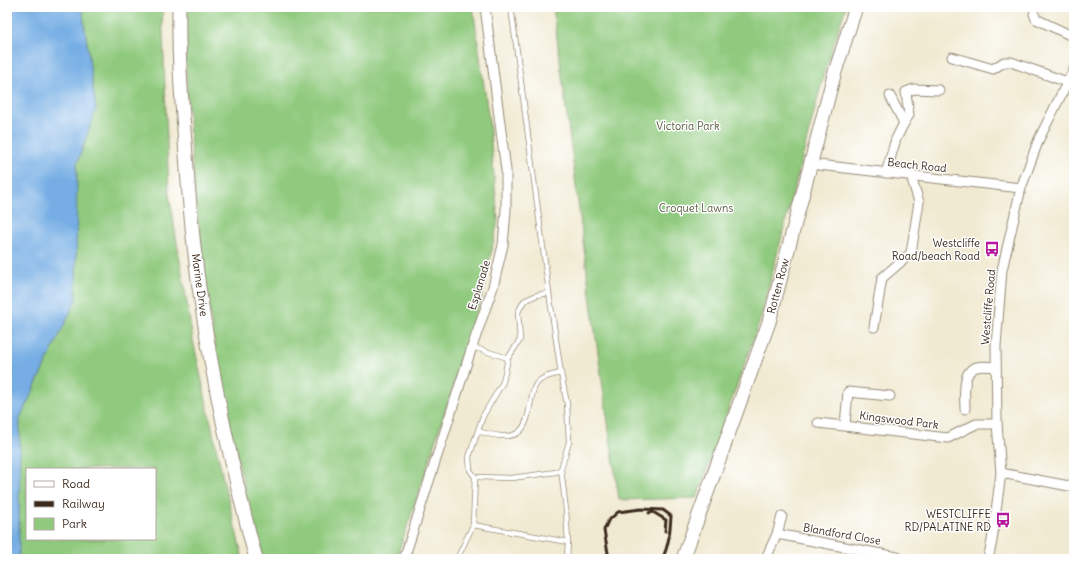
<svg xmlns="http://www.w3.org/2000/svg" width="1081" height="566" font-family="Delius,sans-serif">
  <rect width="100%" height="100%" fill="#fff"/>
  <filter id="ink" filterUnits="userSpaceOnUse"><feTurbulence type="fractalNoise" baseFrequency=".025" numOctaves="2"/><feDisplacementMap in="SourceGraphic" scale="8" xChannelSelector="R" yChannelSelector="G"/><feConvolveMatrix kernelMatrix="1 2 1 2 8 2 1 2 1" color-interpolation-filters="sRGB"/></filter>
  <filter id="wash" filterUnits="userSpaceOnUse"><feTurbulence type="fractalNoise" baseFrequency=".012" numOctaves="4" result="noise"/><feDisplacementMap in="SourceGraphic" scale="16" xChannelSelector="R" yChannelSelector="G"/><feGaussianBlur stdDeviation="0.9" result="paint"/><feColorMatrix in="noise" values="0 0 0 0 0 0 0 0 0 0 0 0 0 0 0 0 0 1.4 0 .05"/><feComposite in="paint" operator="in"/></filter>
  <g filter="url(#wash)">
    <rect width="100%" height="100%" fill="#f1ead2"/>
    <g fill="#90ca7e" stroke="#667a4e" fill-rule="evenodd">
      <path d="M7 7H162L169 194 193 340 223 479 243 559H7ZM27 469H155V539H27Z"/>
      <path d="M184 7H473L489 122 498 220 483 292 420 489 396 559H262C246 493 228 426 217 359 198 242 186 125 184 7Z"/>
      <path d="M553 7H846L825 70 760 320 697 498 619 500 591 303Z"/>
    </g>
    <path fill="#75ade4" stroke="#586c81" d="M7 7H82L96 109 77 164 76 300 20 418 19 559H7Z"/>
  </g>
  <g filter="url(#ink)">
    <g fill="none" stroke-linecap="round" stroke-linejoin="round">
      <g stroke="#968a78" stroke-width="6">
        <g id="lane">
          <path d="M511 7 549 293 561 373"/>
          <path d="M472 347 508 358"/>
          <path d="M561 469 566 510 568 542"/>
          <path d="M475 477 512 478 556 472 561 469 569 442 567 404 561 373C554 375 543 376 538 382 532 387 532 398 530 405 529 412 527 423 522 429 514 441 490 435 478 431"/>
          <path d="M473 525 568 542 567 559"/>
          <path d="M457 559 473 525 475 477 470 470 469 457 483 416 503 382 508 358 520 340 518 312 524 301 537 295 549 293"/>
        </g>
      </g>
      <g stroke="#968a78" stroke-width="11">
        <g id="street">
          <path d="M1034 14 1036 19 1074 37"/>
          <path d="M952 57 993 69 1004 62H1011L1067 82"/>
          <path d="M904 123 909 115 906 92 914 89 939 90"/>
          <path d="M810 164 1021 188"/>
          <path d="M886 173 896 139 904 123 890 96"/>
          <path d="M874 327 882 278 911 253 919 202 911 176"/>
          <path d="M965 409C965 397 961 370 977 367 983 365 990 367 996 367"/>
          <path d="M818 423 948 438 976 424H997"/>
          <path d="M845 425 848 392 890 396"/>
          <path d="M1001 473 1074 487"/>
          <path d="M777 534 897 557 901 559"/>
          <path d="M766 558 777 534 782 516"/>
          <path d="M404 559 472 347 493 287 503 245 506 211V170L485 7"/>
          <path d="M988 559 992 541 1001 473 997 424 996 346 1002 270 1021 188 1039 139 1074 69"/>
        </g>
      </g>
      <g stroke="#968a78" stroke-width="15">
        <g id="secondary">
          <path d="M179 7C178 56 182 106 186 155 189 199 193 243 199 287 212 379 232 469 256 559"/>
          <path d="M683 559 769 322 834 75 856 7"/>
        </g>
      </g>
      <use href="#lane" stroke="#fff" stroke-width="4.5"/>
      <use href="#street" stroke="#fff" stroke-width="9"/>
      <use href="#secondary" stroke="#fff" stroke-width="13"/>
      <g stroke="#3b2a1e" stroke-width="3">
        <path d="M649 513 653 512 666 520 665 531"/>
        <path d="M609 559 604 530 608 521 618 512 641 509 663 510 671 516C670 531 669 546 662 559"/>
      </g>
    </g>
  </g>
  <defs>
    <g id="bus-bare" transform="scale(1.2)"><path d="M-5-6H5V4H4V6H2V4H-2V6H-4V4H-5ZM-3.5-4V0h7V-4ZM-3.5 1.2v1.5H-2V1.2ZM2 1.2v1.5H3.5V1.2Z" fill="#b5179e" stroke="#fff" stroke-width="2.5" paint-order="stroke"/></g>
  </defs>
  <g fill-rule="evenodd">
    <use href="#bus-bare" x="992" y="249"/>
    <use href="#bus-bare" x="1003" y="520"/>
  </g>
  <g text-anchor="middle" stroke-width="3" stroke-linejoin="round" paint-order="stroke">
    <g font-size="11" fill="#545a3b" stroke="#fff">
      <text x="688" y="130">Victoria Park</text>
      <text x="696" y="212">Croquet Lawns</text>
    </g>
    <g font-size="11" fill="#3b2a1e" stroke="#fff">
      <text transform="translate(917 165) rotate(6)" y="4">Beach Road</text>
      <text transform="translate(200 285) rotate(82)" y="4">Marine Drive</text>
      <text transform="translate(479 285) rotate(-73)" y="4">Esplanade</text>
      <text transform="translate(778 286) rotate(-75)" y="4">Rotten Row</text>
      <text transform="translate(988 307) rotate(-85)" y="4">Westcliffe Road</text>
      <text transform="translate(899 420) rotate(7)" y="4">Kingswood Park</text>
      <text transform="translate(842 534) rotate(10)" y="4">Blandford Close</text>
    </g>
    <g font-size="11" fill="#3b2a1e" stroke="#fff" text-anchor="end">
      <text x="980" y="247">Westcliffe<tspan x="980" dy="13">Road/beach Road</tspan></text>
      <text x="991" y="518">WESTCLIFFE<tspan x="991" dy="13">RD/PALATINE RD</tspan></text>
    </g>
  </g>
  <rect width="1081" height="566" fill="none" stroke="#fff" stroke-width="24"/>
  <rect x="26" y="468" width="130" height="72" fill="#ffffff" stroke="#b1aaa5"/>
  <rect x="34" y="481" width="20" height="6" fill="#ffffff" stroke="#b1aaa5"/>
  <text x="62" y="488" font-size="12" fill="#3b2a1e">Road</text>
  <rect x="34" y="501" width="20" height="6" fill="#3b2a1e" stroke="#b1aaa5"/>
  <text x="62" y="508" font-size="12" fill="#3b2a1e">Railway</text>
  <rect x="34" y="518" width="20" height="12" fill="#90ca7e" stroke="#b1aaa5"/>
  <text x="62" y="528" font-size="12" fill="#3b2a1e">Park</text>
</svg>
